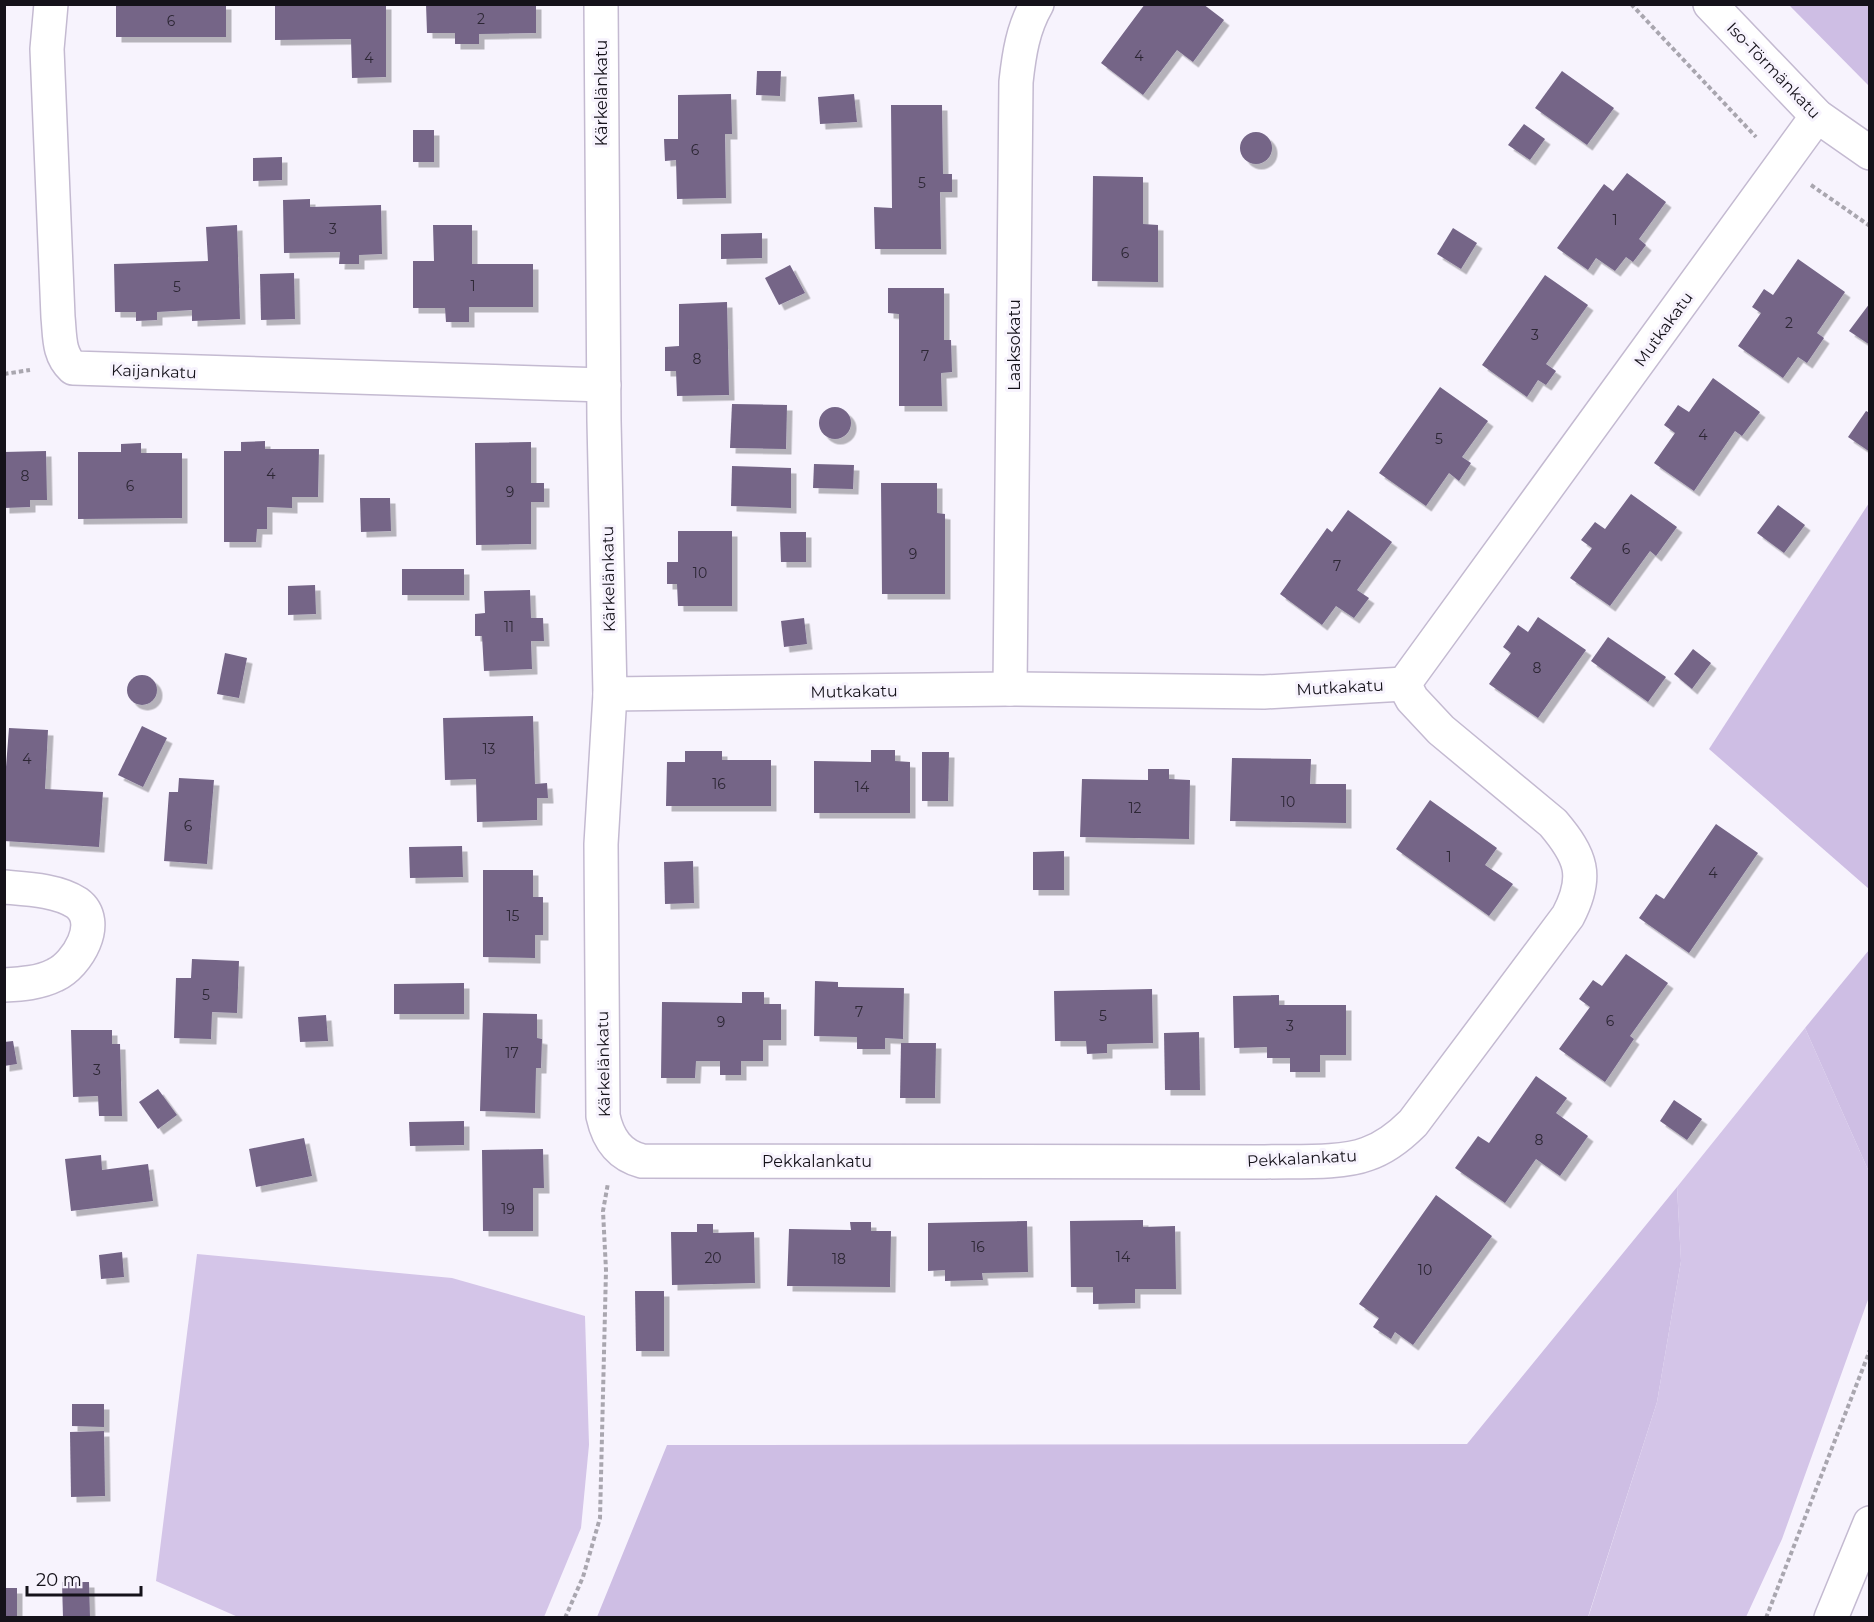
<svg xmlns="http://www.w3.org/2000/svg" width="1874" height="1622" font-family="Montserrat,sans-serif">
  <defs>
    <filter id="shadow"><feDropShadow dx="5.5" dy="5.5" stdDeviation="0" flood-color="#0004"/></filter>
  </defs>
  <rect width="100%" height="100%" fill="#f7f3fd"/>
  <g fill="#d4c5e8">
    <path d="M1805 1028 1869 1172V1297L1782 1539 1746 1617 1588 1618 1657 1402 1681 1261 1677 1187Z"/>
    <path d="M197 1254 452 1278 585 1316 589 1445 581 1528 544 1617H238L156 1581Z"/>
  </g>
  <g fill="#cebee4">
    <path d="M1789 5H1869V86Z"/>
    <path d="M1869 503 1870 889H1869L1709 749Z"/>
    <path d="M1869 950V1172L1805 1028Z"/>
    <path d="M1677 1187 1681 1261 1657 1402 1588 1617H597L667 1445 1467 1444Z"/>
  </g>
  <g fill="#746587" filter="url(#shadow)">
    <rect x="116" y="4" width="110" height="33"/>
    <path d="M275 4H386V77L352 78 351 39 275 40Z"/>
    <path d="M426 4H536V33L479 34V44H455V33H427Z"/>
    <path d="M1145 4H1203L1224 20 1193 62 1177 50 1143 95 1101 63Z"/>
    <path d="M757 71H781L780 96 756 95Z"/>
    <path d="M1562 71 1614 108 1587 145 1535 108Z"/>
    <path d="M731 94 732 134H725L726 198 677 199 676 160 665 161 664 139H678V95Z"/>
    <path d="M854 94 857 122 820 124 818 97Z"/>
    <path d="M891 105H942L943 174H952V192H940L941 249H875L874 207 892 208Z"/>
    <path d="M1524 124 1545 139 1530 160 1508 145Z"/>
    <rect x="413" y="130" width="21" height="32"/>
    <circle cx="1256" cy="148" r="16"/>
    <path d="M282 157V180L253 181V158Z"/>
    <path d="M1627 173 1666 202 1639 239 1646 245 1633 262 1626 257 1615 271 1596 258 1588 270 1557 248 1604 184 1613 191Z"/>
    <path d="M1093 176 1143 177V224L1158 225V282L1092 281Z"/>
    <path d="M310 199V207L381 205 382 254 359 255V264H339L340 252 284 253 283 200Z"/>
    <path d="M237 225 240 319 192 321V310L157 312V320L136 321V312H115L114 264 208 261 206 227Z"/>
    <path d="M433 225H472V264H533V307H469V322H446L445 308H413V261H434Z"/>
    <path d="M1453 228 1477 243 1461 269 1437 254Z"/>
    <path d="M762 233V258L721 259V234Z"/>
    <path d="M1798 259 1845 292 1817 333 1824 338 1807 363 1798 357 1783 378 1738 346 1761 313 1752 307 1764 289 1773 295Z"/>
    <path d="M790 265 805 293 779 305 765 278Z"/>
    <path d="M294 273 295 319 261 320 260 274Z"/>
    <path d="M1545 275 1588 305 1546 364 1556 371 1546 385 1538 380 1527 397 1482 365Z"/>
    <path d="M888 288H944V340H951L952 372 941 373 942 406H899V314L888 313Z"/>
    <path d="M727 302 729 395 677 396 676 371H665V347L679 346V304Z"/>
    <path d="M1870 303V345L1849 331Z"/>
    <path d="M1713 378 1760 412 1742 436 1735 431 1694 491 1654 463 1675 433 1664 425 1678 405 1689 412Z"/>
    <path d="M1440 387 1488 421 1462 457 1471 463 1459 481 1449 473 1426 506 1379 473Z"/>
    <path d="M732 404 787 405 786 449 730 448Z"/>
    <circle cx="835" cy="423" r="16"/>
    <path d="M1866 411 1870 413V452L1848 437Z"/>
    <path d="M265 441V449H319L318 497H292V508L267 507V529H257L256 542H224V451H241V442Z"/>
    <path d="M531 442V483H544V502H531V544L476 545 475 443Z"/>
    <path d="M141 443V453H182V518L78 519V452H121V444Z"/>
    <path d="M46 451 47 500H30V507L4 508V452Z"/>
    <path d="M814 464 854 465 853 489 813 488Z"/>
    <path d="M732 466 791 468V508L731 506Z"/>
    <path d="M881 483H937V513L945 514V594H882Z"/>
    <path d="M1631 494 1677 527 1656 556 1650 551 1610 606 1570 578 1592 548 1581 540 1595 522 1605 529Z"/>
    <path d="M360 498H390L391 531 361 532Z"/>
    <path d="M1778 505 1805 525 1784 553 1757 533Z"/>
    <path d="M1348 510 1392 542 1357 590 1369 598 1354 618 1336 606 1322 625 1280 594 1327 528 1332 532Z"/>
    <path d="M678 531H732V606H678L677 584H667V562H678Z"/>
    <path d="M780 532H806V562H781Z"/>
    <rect x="402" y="569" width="62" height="26"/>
    <path d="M315 585 316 614 288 615V586Z"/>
    <path d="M530 590 531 618H543L544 641H531L532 669 484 671 482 636H475V614L485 613 484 591Z"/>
    <path d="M1538 617 1586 650 1538 718 1489 684 1511 653 1503 647 1518 625 1528 632Z"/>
    <path d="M804 618 807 644 784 647 781 621Z"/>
    <path d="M1608 637 1666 677 1648 702 1591 661Z"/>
    <path d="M1693 649 1711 663 1692 689 1674 674Z"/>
    <path d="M225 653 247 658 239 698 217 694Z"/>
    <circle cx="142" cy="690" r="15"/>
    <path d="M533 716 535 784 547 783 548 798H537V820L477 822 476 779 445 780 443 718Z"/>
    <path d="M142 726 167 738 143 787 118 775Z"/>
    <path d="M9 728 48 730 45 789 103 792 99 847 4 841V793Z"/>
    <path d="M871 750H895V761L910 762V813H814V761L871 762Z"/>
    <path d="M685 751H722V760H771V806H666L667 762H685Z"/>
    <path d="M922 752H949L948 801H922Z"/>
    <path d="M1232 758 1311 759 1310 784H1346V823L1230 821Z"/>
    <path d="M1148 769H1169V779L1190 780 1189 839 1080 837 1082 779 1148 780Z"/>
    <path d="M179 778 214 780 207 864 164 861 169 792H178Z"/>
    <path d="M1430 800 1497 848 1485 865 1513 884 1489 916 1396 849Z"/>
    <path d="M1716 824 1758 853 1689 953 1639 918 1656 894 1664 899Z"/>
    <path d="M462 846 463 877 410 878 409 847Z"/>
    <path d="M1064 851V890H1033V852Z"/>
    <path d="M693 861 694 903 665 904 664 862Z"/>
    <path d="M483 870H533V897H543V935H535V958L483 957Z"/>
    <path d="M1626 954 1668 983 1630 1036 1634 1039 1605 1082 1559 1049 1590 1007 1579 999 1593 980 1602 986Z"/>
    <path d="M192 959 239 961 237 1013 212 1012 211 1039 174 1038 176 978H191Z"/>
    <path d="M815 981 838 982V987L904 988 903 1039 885 1038V1049H857V1037L814 1036Z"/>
    <path d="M464 983V1014H394V984Z"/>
    <path d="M1152 989 1153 1043 1107 1044V1053L1087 1054 1086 1041H1055L1054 991Z"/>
    <path d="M742 992H764V1004H781V1040H763V1061H741V1075H720V1061H696L695 1078H661L662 1002 742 1003Z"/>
    <path d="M1279 995V1005H1346V1055H1320V1072H1290V1058H1267V1047L1234 1048 1233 996Z"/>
    <path d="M483 1013 537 1014V1038L542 1039 541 1068H536L535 1113 480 1111Z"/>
    <path d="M326 1015 328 1041 300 1042 298 1017Z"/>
    <path d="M71 1030H112V1044H120L122 1116H99L98 1096 73 1097Z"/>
    <path d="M1199 1032 1200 1090H1165L1164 1033Z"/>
    <path d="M13 1041 17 1064 4 1066V1042Z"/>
    <path d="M901 1043H936L935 1098H900Z"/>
    <path d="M1536 1076 1567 1098 1556 1113 1588 1136 1560 1176 1536 1159 1505 1203 1455 1168 1478 1136 1489 1143Z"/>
    <path d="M158 1089 177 1115 158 1129 139 1102Z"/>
    <path d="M1674 1100 1702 1119 1687 1140 1660 1121Z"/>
    <path d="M464 1121V1145L410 1146 409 1122Z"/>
    <path d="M304 1138 312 1176 256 1187 249 1149Z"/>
    <path d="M543 1149 544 1188H533V1231H483L482 1150Z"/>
    <path d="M101 1155 102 1170 148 1164 153 1201 71 1211 65 1159Z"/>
    <path d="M1436 1195 1492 1236 1413 1345 1395 1332 1391 1339 1373 1327 1379 1318 1359 1304Z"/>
    <path d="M1143 1220V1227L1175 1226 1176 1289H1135V1303L1093 1304V1287H1071L1070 1221Z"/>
    <path d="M1027 1221 1028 1272 982 1273 983 1280 945 1281V1270L928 1271V1223Z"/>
    <path d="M850 1222H871V1231H891L890 1287 787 1286 789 1229 851 1230Z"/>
    <path d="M697 1224H713V1233L754 1232 755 1283 672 1285 671 1232H697Z"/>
    <path d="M122 1252 124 1277 101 1279 99 1255Z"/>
    <path d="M635 1291H664V1351H636Z"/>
    <path d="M72 1404H104V1427L72 1426Z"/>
    <path d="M104 1431 105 1496 71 1497 70 1432Z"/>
    <path d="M62 1582H89L90 1618H63Z"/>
    <rect x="4" y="1588" width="13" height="30"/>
  </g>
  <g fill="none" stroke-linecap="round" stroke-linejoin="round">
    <g stroke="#c4bad1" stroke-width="36">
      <g id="minor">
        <path d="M51 4 47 49 58 317C60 336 58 354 73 368L604 385"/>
        <path d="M601 4 604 421 610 694 601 844 603 1116C608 1139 619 1155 642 1161L1265 1162C1294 1161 1341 1164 1367 1154 1385 1148 1400 1136 1413 1123L1568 916C1589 876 1581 856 1553 823L1441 730 1412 699 1404 684"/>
        <path d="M1710 4 1817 116 1870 153"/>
        <path d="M1010 689 1016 82C1019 54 1023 28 1037 4"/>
        <path d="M610 694 1010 689 1264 692 1404 684 1817 116"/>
        <path d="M4 887C27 889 57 890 77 903 103 922 77 965 55 975 39 983 22 984 4 985"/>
        <path d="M1831 1618 1870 1523"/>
      </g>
    </g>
    <g stroke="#a9a6af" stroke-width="4" stroke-dasharray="4.5 3" stroke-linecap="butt">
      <path d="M1631 4 1756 137"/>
      <path d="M1811 185 1870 226"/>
      <path d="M4 374 30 370"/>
      <path d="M565 1618 583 1577 600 1518 606 1270 603 1211 608 1183"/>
      <path d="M1766 1618 1870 1350"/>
    </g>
    <use href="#minor" stroke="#fff" stroke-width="33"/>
  </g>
  <g text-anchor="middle" stroke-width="6" stroke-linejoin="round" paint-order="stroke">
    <g font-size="14" fill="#2d2735">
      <text x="481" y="24">2</text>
      <text x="171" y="26">6</text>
      <text x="1139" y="61">4</text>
      <text x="369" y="63">4</text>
      <text x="695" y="155">6</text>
      <text x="922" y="188">5</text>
      <text x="1615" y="225">1</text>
      <text x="333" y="234">3</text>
      <text x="1125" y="258">6</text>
      <text x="473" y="291">1</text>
      <text x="177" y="292">5</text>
      <text x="1789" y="328">2</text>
      <text x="1535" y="340">3</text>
      <text x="925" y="361">7</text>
      <text x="697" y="364">8</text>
      <text x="1703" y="440">4</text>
      <text x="1439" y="444">5</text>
      <text x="271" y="479">4</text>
      <text x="25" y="481">8</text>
      <text x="130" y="491">6</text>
      <text x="510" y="497">9</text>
      <text x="1626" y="554">6</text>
      <text x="913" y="559">9</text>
      <text x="1337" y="571">7</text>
      <text x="700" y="578">10</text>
      <text x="509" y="632">11</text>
      <text x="1537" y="673">8</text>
      <text x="489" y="754">13</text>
      <text x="27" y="764">4</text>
      <text x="719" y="789">16</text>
      <text x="862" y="792">14</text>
      <text x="1288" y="807">10</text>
      <text x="1135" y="813">12</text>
      <text x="188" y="831">6</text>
      <text x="1449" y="862">1</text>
      <text x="1713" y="878">4</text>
      <text x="513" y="921">15</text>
      <text x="206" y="1000">5</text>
      <text x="859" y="1017">7</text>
      <text x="1103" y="1021">5</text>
      <text x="1610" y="1026">6</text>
      <text x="721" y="1027">9</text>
      <text x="1290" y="1031">3</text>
      <text x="512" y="1058">17</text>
      <text x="97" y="1075">3</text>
      <text x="1539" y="1145">8</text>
      <text x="508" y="1214">19</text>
      <text x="978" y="1252">16</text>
      <text x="1123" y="1262">14</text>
      <text x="713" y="1263">20</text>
      <text x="839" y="1264">18</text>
      <text x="1425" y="1275">10</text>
    </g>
    <g font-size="16" fill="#15121a" stroke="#f7f3fd">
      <text transform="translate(1774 70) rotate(46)" y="6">Iso-Törmänkatu</text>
      <text transform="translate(601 93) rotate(-90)" y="6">Kärkelänkatu</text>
      <text transform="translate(1663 329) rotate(-54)" y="6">Mutkakatu</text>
      <text transform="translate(1014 345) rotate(-90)" y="6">Laaksokatu</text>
      <text transform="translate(154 371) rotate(2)" y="6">Kaijankatu</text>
      <text transform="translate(608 579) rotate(-91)" y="6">Kärkelänkatu</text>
      <text transform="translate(1340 687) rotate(-3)" y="6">Mutkakatu</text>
      <text transform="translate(854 691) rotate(-1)" y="6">Mutkakatu</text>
      <text transform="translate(603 1064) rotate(-91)" y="6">Kärkelänkatu</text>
      <text transform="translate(1302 1158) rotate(-3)" y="6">Pekkalankatu</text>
      <text x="817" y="1167">Pekkalankatu</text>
    </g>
  </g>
  <rect width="1874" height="1622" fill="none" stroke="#15121a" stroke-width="12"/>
  <path d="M27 1586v9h114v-9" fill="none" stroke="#15121a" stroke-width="3"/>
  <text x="36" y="1586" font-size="18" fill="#15121a" stroke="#f7f3fd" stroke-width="4.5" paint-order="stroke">20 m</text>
</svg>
